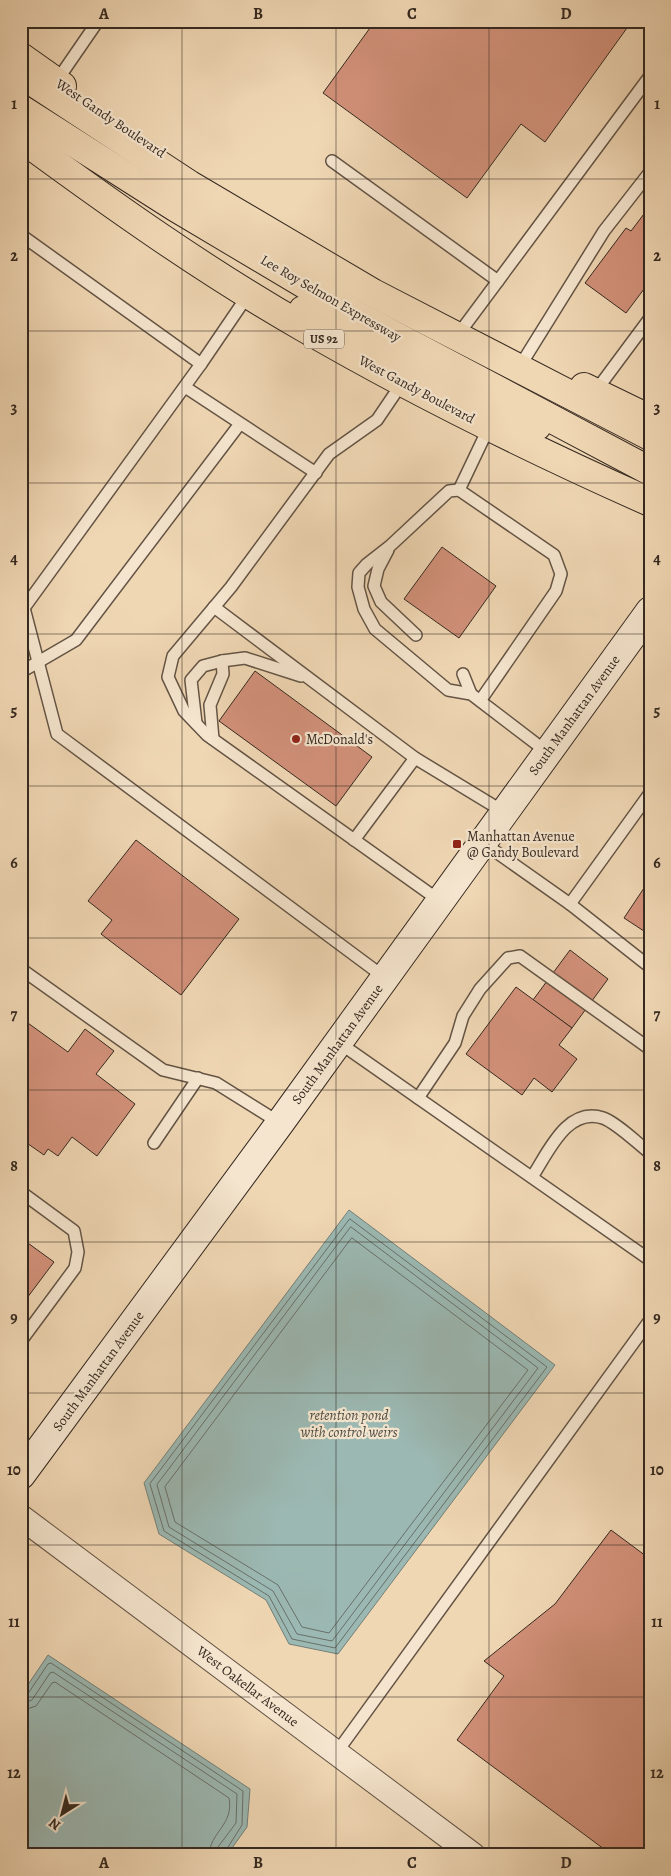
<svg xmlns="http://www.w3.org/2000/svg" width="671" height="1876" font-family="Alegreya,serif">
  <rect width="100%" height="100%" fill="#f0d7b4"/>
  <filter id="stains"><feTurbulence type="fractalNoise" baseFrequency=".004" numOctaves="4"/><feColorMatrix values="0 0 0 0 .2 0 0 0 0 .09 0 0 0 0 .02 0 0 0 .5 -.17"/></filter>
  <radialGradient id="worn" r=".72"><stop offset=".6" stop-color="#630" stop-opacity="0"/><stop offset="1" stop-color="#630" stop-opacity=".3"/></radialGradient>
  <g fill="#9bb8b2" stroke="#727f78">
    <path d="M349 1210 555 1365 338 1654 289 1644 266 1600 159 1534 144 1483Z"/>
    <path d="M48 1655 250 1789 247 1827 227 1855H21V1695Z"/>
  </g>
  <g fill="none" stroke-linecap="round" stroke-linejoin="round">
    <g stroke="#687069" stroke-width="1">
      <path d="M350 1219 547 1367 335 1648 292 1639 269 1596 164 1531 150 1484Z"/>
      <path d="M351 1227 538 1368 332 1641 297 1634 273 1591 169 1527 157 1485Z"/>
      <path d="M352 1238 528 1370 329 1633 302 1627 278 1585 175 1522 165 1487Z"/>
      <path d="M21 1697 27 1695 48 1664 51 1663 243 1791 242 1825 223 1855"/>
      <path d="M21 1704 32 1700 50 1673 53 1672 237 1794 236 1823 218 1847 217 1855"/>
      <path d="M21 1711 36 1706 52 1683 55 1682 229 1798C234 1825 210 1832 209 1855"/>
    </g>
  </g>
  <g fill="#d2917a" stroke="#352920">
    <path d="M375 21H632L545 142 521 124 467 198 323 93Z"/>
    <path d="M650 206V281L626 313 585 283 626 228 631 231Z"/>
    <path d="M442 547 496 586 459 638 404 599Z"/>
    <path d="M255 671 372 757 336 806 219 721Z"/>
    <path d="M136 840 239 919 181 995 101 934 112 920 88 901Z"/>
    <path d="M650 879V935L624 918Z"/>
    <path d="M570 950 608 979 572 1028 533 1000Z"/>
    <path d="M516 987 572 1028 559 1045 577 1059 552 1092 534 1078 522 1095 466 1054Z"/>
    <path d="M21 1018 68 1052 85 1029 114 1051 96 1074 135 1104 97 1156 72 1137 58 1156 48 1149 44 1155 21 1139Z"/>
    <path d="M21 1238 54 1262 21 1306Z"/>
    <path d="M611 1530 650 1559V1855H612L457 1740 504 1676 484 1661 555 1604Z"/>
  </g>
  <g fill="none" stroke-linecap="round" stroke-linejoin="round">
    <g stroke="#645445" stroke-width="14">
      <g id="lane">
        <path d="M56 82 98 21"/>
        <path d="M332 161 498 281"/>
        <path d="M21 235 201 364"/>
        <path d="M463 328 650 76"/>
        <path d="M525 358 604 231 650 172"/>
        <path d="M402 383 377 420 329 454 231 587 173 656 168 677 184 711 207 735 440 901"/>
        <path d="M185 387 316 473"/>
        <path d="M595 392 650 318"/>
        <path d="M459 490 489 427"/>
        <path d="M388 550 378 569 374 586 381 602 416 635"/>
        <path d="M21 606 24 608 57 734 384 977"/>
        <path d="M214 607 415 758 504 812"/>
        <path d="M24 608 201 364 248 295"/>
        <path d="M21 672 76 640 239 425"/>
        <path d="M463 674 471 694"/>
        <path d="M480 701 556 591 561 574 554 555 459 490 449 491 390 546 367 564 359 573 358 587 364 609 375 629 448 690 471 694 547 752"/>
        <path d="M196 723 191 680 203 666 222 661"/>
        <path d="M213 739 210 705 223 674 222 661 245 658 301 676"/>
        <path d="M354 840 415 758"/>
        <path d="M482 842 570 904 650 967"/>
        <path d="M570 904 650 793"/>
        <path d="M21 969 163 1070 216 1083 280 1123"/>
        <path d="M338 1042 650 1260"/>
        <path d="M418 1098 455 1043 463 1016 480 989 508 958 520 956 650 1049"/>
        <path d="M154 1143 198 1078"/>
        <path d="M532 1177C548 1153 567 1106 603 1118 617 1123 637 1143 650 1153"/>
        <path d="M21 1192 74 1231 78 1252 75 1268 21 1341"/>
        <path d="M337 1752 650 1320"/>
      </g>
    </g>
    <g stroke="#645445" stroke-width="26">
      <path id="street" d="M21 1517 473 1855"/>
    </g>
    <g stroke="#352920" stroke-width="30">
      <path id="secondary" d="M21 1475 280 1123 650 611"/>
    </g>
    <g stroke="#352920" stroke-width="30">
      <g id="primary">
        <path d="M21 57 62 86"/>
        <path d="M21 138C112 205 205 271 303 327 415 392 531 449 650 502"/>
        <path d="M303 310 353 330 537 426"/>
        <path d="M584 387 650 419"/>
      </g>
    </g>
    <g stroke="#352920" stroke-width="30">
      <g id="highway">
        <path d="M21 74 190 185 373 293 650 436"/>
        <path d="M21 109 175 207 358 316 650 471"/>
      </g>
    </g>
    <use href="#lane" stroke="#f5e5ce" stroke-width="11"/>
    <use href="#street" stroke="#f5e5ce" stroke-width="24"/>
    <use href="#secondary" stroke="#f5e5ce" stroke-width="28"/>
    <use href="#primary" stroke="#f0d7b4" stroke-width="28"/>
    <use href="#highway" stroke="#f0d7b4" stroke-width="28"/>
  </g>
  <path fill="none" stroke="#352920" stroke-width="1" stroke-opacity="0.55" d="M182 21V1855M336 21V1855M489 21V1855M21 179H650M21 331H650M21 483H650M21 634H650M21 786H650M21 938H650M21 1090H650M21 1242H650M21 1393H650M21 1545H650M21 1697H650"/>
  <g fill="#8f2418" stroke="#f5e5ce" stroke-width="2">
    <circle cx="296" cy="739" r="5"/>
    <rect x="452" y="839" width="10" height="10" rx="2.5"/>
  </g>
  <g text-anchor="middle" stroke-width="4.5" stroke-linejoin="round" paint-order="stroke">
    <rect fill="#f5e5ce" stroke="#6f6154" stroke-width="1" x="304" y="329.5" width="40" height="19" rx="4"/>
    <g font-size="12" font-weight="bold" fill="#352920">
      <text x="324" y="343">US 92</text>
    </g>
    <g font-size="14" fill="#352920" stroke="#f5e5ce">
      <text transform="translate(111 118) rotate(34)" y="5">West Gandy Boulevard</text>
      <text transform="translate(331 298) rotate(30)" y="5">Lee Roy Selmon Expressway</text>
      <text transform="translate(417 389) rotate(28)" y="5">West Gandy Boulevard</text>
      <text transform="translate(574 715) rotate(-54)" y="5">South Manhattan Avenue</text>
      <text transform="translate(337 1044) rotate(-54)" y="5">South Manhattan Avenue</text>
      <text transform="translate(98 1371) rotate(-54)" y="5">South Manhattan Avenue</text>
      <text transform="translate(248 1686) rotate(37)" y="5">West Oakellar Avenue</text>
    </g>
    <g font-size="14" fill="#352920" stroke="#f5e5ce" text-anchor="start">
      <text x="306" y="744">McDonald's</text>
      <text x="467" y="841">Manhattan Avenue<tspan x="467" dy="16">@ Gandy Boulevard</tspan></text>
    </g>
    <g font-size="15" font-style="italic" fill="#4e4d44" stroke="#f5e5ce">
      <text x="349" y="1420">retention pond<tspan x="349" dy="17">with control weirs</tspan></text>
    </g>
  </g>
  <rect width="671" height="1876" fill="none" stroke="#f0d7b4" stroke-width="55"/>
  <g transform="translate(62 1814) rotate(216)" stroke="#f5e5ce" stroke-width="4" paint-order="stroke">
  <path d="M0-4L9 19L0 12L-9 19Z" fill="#352920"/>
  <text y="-8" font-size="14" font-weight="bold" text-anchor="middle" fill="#352920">N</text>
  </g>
  <rect x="28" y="28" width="616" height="1820" fill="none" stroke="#352920" stroke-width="2"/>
  <g font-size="16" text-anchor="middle" font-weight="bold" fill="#352920">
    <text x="104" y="19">A</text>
    <text x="258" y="19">B</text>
    <text x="412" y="19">C</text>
    <text x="566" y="19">D</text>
    <text x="14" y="109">1</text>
    <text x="657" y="109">1</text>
    <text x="14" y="261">2</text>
    <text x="657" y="261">2</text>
    <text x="14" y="413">3</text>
    <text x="657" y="413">3</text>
    <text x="14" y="564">4</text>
    <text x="657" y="564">4</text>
    <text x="14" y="716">5</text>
    <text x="657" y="716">5</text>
    <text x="14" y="868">6</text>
    <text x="657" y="868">6</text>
    <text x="14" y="1020">7</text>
    <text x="657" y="1020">7</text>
    <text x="14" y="1171">8</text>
    <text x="657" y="1171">8</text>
    <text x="14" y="1323">9</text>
    <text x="657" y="1323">9</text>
    <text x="14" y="1475">10</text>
    <text x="657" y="1475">10</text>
    <text x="14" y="1627">11</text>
    <text x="657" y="1627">11</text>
    <text x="14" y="1778">12</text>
    <text x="657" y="1778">12</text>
    <text x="104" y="1868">A</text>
    <text x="258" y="1868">B</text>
    <text x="412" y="1868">C</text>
    <text x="566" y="1868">D</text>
  </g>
  <rect width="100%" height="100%" filter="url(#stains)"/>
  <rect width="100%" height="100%" fill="url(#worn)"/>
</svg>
